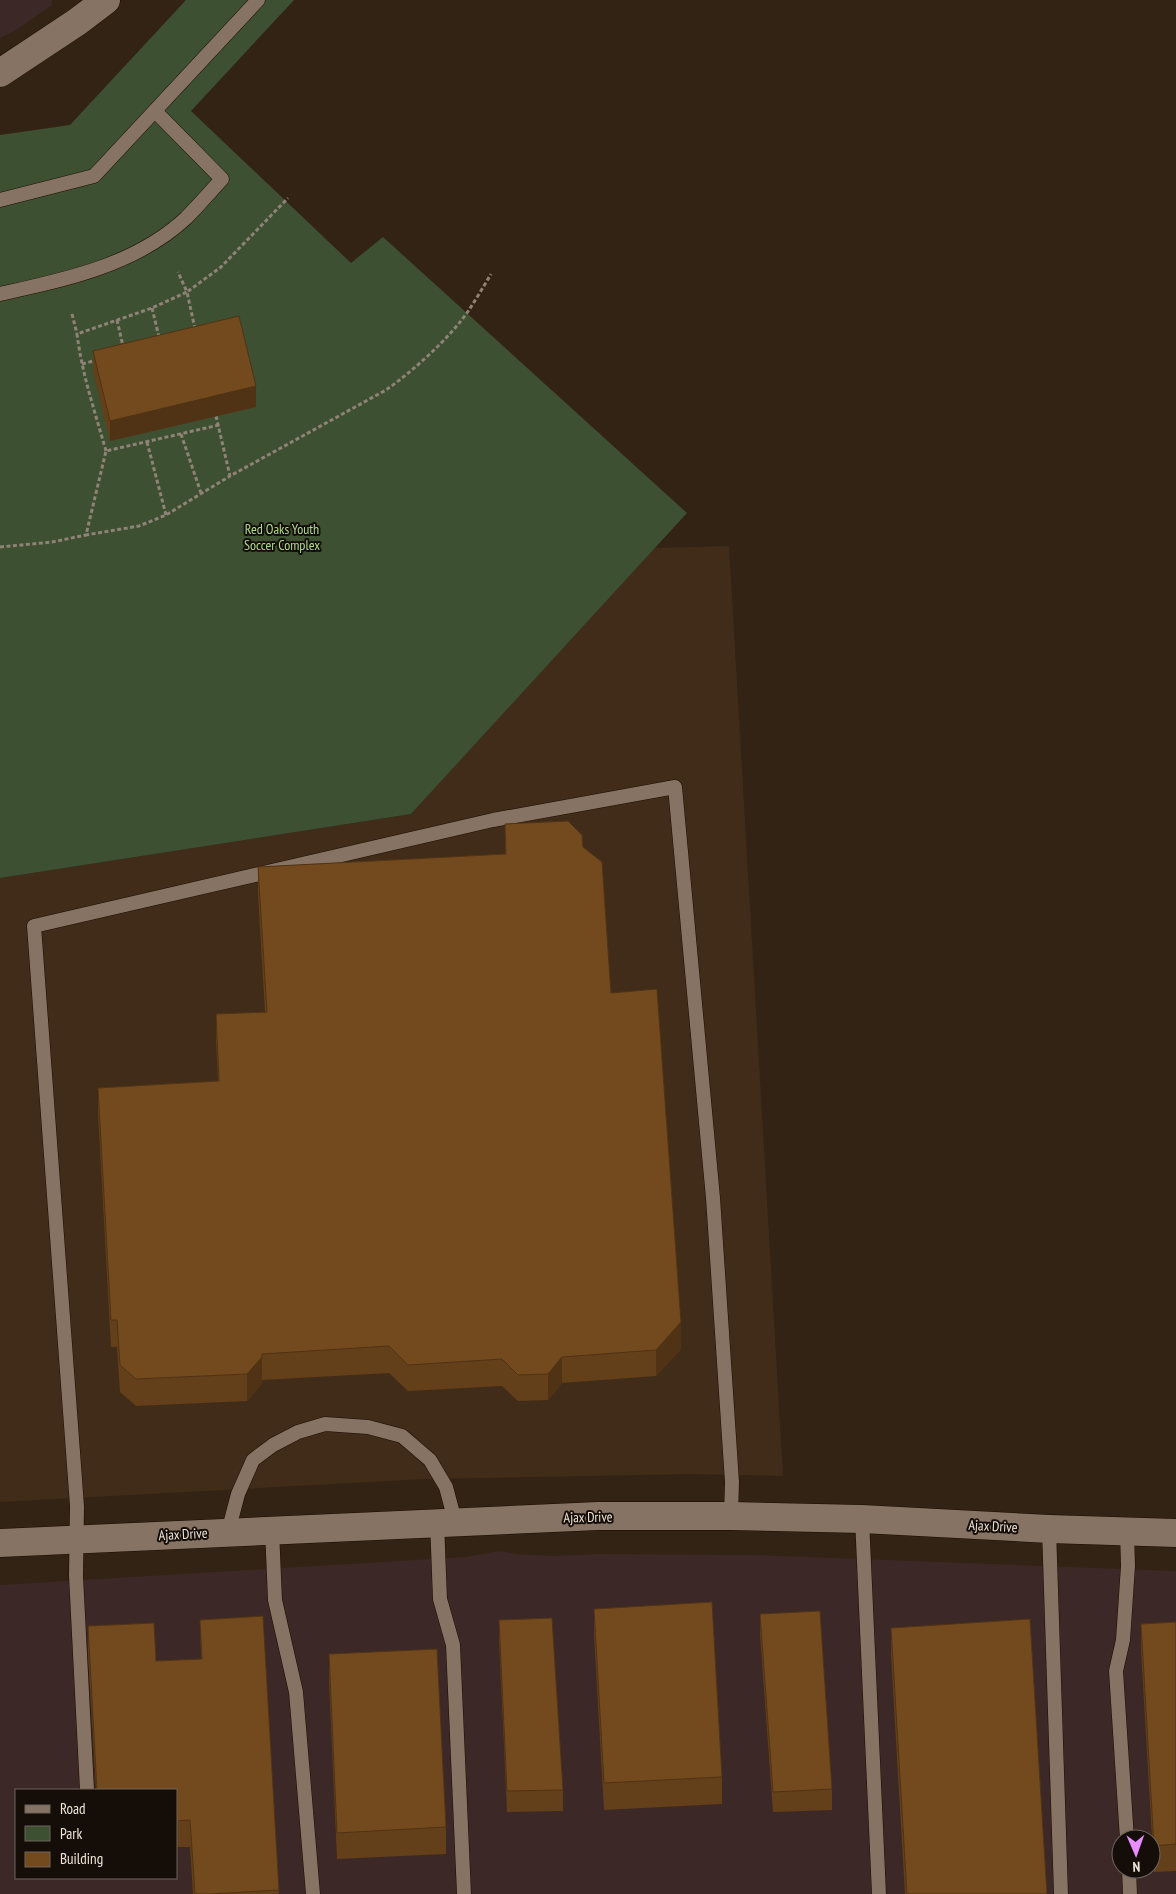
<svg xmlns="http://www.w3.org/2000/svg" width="1176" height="1894" font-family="'PT Sans Narrow',sans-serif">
  <rect width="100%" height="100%" fill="#332314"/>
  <g fill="#3c2826" fill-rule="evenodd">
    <path d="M0 0H51L52 5 16 30 0 38Z"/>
    <path d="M499 1551 517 1554 553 1556 597 1554 757 1555 1176 1571V1894H0V1585L465 1557ZM16 1790H176V1878H16ZM1121 1839H1151V1869H1121Z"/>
  </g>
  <path fill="#412c19" d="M729 546 783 1476 691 1474 425 1479 0 1502V878L411 814 655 548Z"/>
  <path fill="#3d5031" d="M186 0H294L191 111 351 263 383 237 687 513 411 814 0 878V135L70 125Z"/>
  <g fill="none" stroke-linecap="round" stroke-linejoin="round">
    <g stroke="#1a0c01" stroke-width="15">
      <g id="lane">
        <path d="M0 200 94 176 258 0"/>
        <path d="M0 294C64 280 136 265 186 218 198 206 210 192 222 179L155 111"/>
        <path d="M862 1519 879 1894"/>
        <path d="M437 1522 440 1599 453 1645 464 1894"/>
        <path d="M1049 1529 1061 1894"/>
        <path d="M272 1530 275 1600 296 1692 313 1894"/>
        <path d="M228 1532 238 1494 253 1460 273 1445 298 1432 325 1424 368 1427 402 1436 430 1460 446 1487 455 1521"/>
        <path d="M87 1790 76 1576 77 1506 34 926 493 820 675 787 713 1198 732 1482 731 1516"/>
        <path d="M1127 1839 1116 1671 1123 1640 1128 1566 1127 1532"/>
        <path d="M1129 1869 1130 1894"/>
      </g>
    </g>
    <g stroke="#1a0c01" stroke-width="29">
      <g id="street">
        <path d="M0 73 77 22 106 0"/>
        <path d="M0 1543 598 1516H731L862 1519 1049 1529 1176 1533"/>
      </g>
    </g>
    <g stroke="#8f8276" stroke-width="3" stroke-dasharray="4 2.5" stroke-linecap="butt">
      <path d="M152 308 159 337"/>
      <path d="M72 314 77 334"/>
      <path d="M117 320 123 346"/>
      <path d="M195 329 187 292 221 267 288 198"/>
      <path d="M82 364 97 360"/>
      <path d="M216 416 230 476 386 390C413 371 450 338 469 310 476 299 484 286 491 274"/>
      <path d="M219 425 106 451 86 535 139 526 166 515 230 476"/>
      <path d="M181 434 201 493"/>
      <path d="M147 442 166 515"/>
      <path d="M106 451C95 412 82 374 77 334L152 308 187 292 178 272"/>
      <path d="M0 547 52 542 86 535"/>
    </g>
    <use href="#lane" stroke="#867363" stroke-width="14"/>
    <use href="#street" stroke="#867363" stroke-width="28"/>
  </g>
  <g fill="#633f1a">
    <path d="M93 351 256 407 110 441 93 371Z"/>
    <path d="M505 824 583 847 681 1349 656 1376 562 1383 548 1400 518 1401 502 1386 408 1391 389 1373 262 1380V1384L247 1401 136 1406 120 1392 117 1347H111L98 1114V1088L218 1081 216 1041V1014L265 1012 258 894V867L505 854Z"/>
    <path d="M594 1609 722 1777V1804L604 1810 594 1635Z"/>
    <path d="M760 1614 832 1789V1810L773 1812 760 1635Z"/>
    <path d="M263 1616 279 1894H193L190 1847H176V1790H96L88 1653V1626L156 1661 201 1659 200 1620Z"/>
    <path d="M499 1620 563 1790V1811L507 1812 499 1641Z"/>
    <path d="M1176 1622V1871L1154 1872 1141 1651V1624Z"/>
    <path d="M891 1628 1047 1894H905L891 1655Z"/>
    <path d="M329 1654 446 1827V1854L337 1859 329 1681Z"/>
  </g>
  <g fill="#503315">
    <path d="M256 386V407L110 441V421Z"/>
    <path d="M681 1322V1349L656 1376V1350Z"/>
    <path d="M262 1357V1384L247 1401V1374Z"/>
    <path d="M562 1357V1383L548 1400V1374Z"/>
  </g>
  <g fill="#73491e" stroke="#503315">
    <path d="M239 316 256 386 110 421 93 351Z"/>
    <path d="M568 821 582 835 583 847 602 862 611 993 657 989 681 1322 656 1350 562 1357 548 1374 518 1375 502 1359 408 1365 389 1346 262 1354V1357L247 1374 136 1379 120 1365 117 1320H111L98 1088 219 1081 216 1014 267 1012 258 867 506 854 505 824Z"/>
    <path d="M712 1602 722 1777 604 1783 594 1609Z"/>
    <path d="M820 1611 832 1789 773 1792 760 1614Z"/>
    <path d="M263 1616 279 1890 210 1894H195L190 1820 176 1821V1790H97L88 1626 154 1623 156 1661 202 1659 200 1620Z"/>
    <path d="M552 1618 563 1790 507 1791 499 1620Z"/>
    <path d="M1030 1619 1047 1894H907L891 1628Z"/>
    <path d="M1176 1622V1844L1154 1846 1141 1624Z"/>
    <path d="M437 1649 446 1827 337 1833 329 1654Z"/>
  </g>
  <g text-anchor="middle" stroke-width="4" stroke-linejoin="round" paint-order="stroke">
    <g font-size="14" fill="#addb90" stroke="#150e08">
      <text x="282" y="534">Red Oaks Youth<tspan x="282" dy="16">Soccer Complex</tspan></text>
    </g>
    <g font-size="14" fill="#eee4da" stroke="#150e08">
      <text transform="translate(588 1517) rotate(-1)" y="5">Ajax Drive</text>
      <text transform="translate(993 1526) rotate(3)" y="5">Ajax Drive</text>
      <text transform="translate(183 1534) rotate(-3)" y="5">Ajax Drive</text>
    </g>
  </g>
  <rect x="15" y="1789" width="162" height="90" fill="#150e08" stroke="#6c645c"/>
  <rect x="25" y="1805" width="25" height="8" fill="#867363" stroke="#6c645c"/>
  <text x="60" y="1814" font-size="15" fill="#eee4da">Road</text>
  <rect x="25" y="1826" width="25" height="15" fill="#3d5031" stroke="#6c645c"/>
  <text x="60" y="1839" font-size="15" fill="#eee4da">Park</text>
  <rect x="25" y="1852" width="25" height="15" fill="#73491e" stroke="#6c645c"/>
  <text x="60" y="1864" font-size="15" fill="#eee4da">Building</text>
  <g transform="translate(1136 1854) rotate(178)"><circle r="24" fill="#150e08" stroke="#6c645c"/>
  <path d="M0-4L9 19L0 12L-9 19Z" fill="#e88eff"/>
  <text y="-8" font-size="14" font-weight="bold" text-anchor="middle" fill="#eee4da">N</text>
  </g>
</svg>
